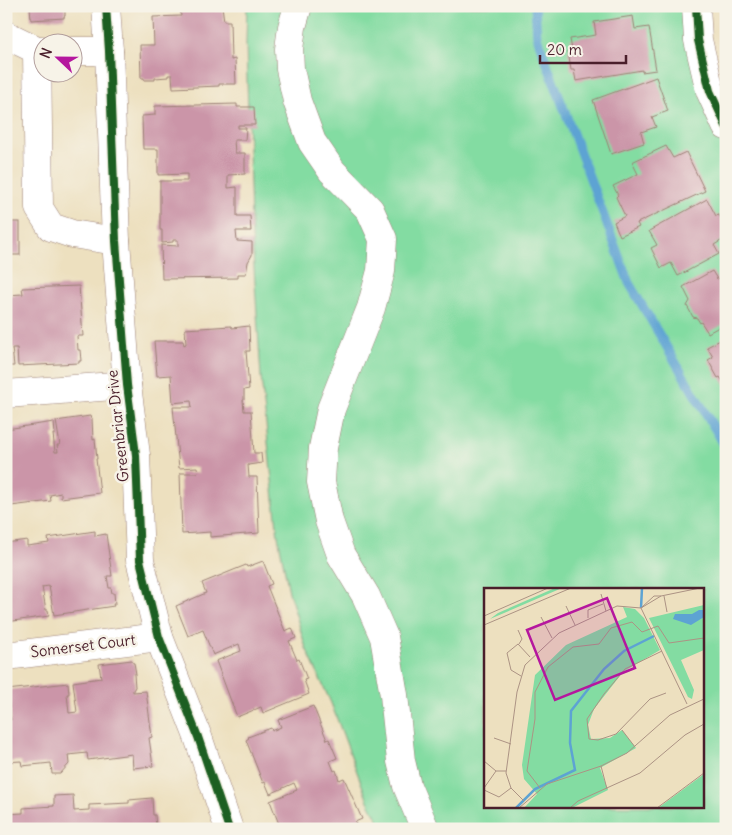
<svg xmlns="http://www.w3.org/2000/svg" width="732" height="835" font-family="Delius,sans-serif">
  <rect width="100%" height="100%" fill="#f7f3e8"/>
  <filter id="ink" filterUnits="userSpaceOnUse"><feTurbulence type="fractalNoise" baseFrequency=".02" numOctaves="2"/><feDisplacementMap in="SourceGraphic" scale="10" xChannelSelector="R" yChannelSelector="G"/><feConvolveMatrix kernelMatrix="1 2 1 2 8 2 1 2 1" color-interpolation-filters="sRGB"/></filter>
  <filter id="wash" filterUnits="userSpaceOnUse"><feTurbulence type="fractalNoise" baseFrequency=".0096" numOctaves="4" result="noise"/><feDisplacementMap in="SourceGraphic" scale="20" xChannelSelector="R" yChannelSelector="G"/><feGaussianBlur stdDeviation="1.12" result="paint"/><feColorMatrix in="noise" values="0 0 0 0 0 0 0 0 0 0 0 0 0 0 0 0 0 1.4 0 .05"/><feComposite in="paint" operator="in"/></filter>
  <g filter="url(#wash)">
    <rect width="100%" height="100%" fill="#ede0bf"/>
    <path fill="#83dca2" stroke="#667e66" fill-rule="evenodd" d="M247 6H693L726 125V829H383L368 801 331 703 306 648 289 592 278 536 261 377 251 220 246 43ZM486 589H703V806H486Z"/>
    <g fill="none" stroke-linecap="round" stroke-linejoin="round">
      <path stroke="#5da3d3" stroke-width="9" d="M535 6 537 37 629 283 726 448"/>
    </g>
    <g id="blocks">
      <g fill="#cb95a8">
        <path d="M30 6H65V16H64V18L31 20Z"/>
        <path d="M153 6H222L224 21H230L231 60 235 59 236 84H219V86L173 88 172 75H168V77L155 78V80H144V78H141L140 45H154L153 17 181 16 180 9H164V11H153Z"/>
        <path d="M633 16 635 29 649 27 656 70 642 72V70L576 81 574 70H571L568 51 572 50 570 39 596 35 594 22Z"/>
        <path d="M6 63H9L8 122H6Z"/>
        <path d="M656 77 668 111 652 117 656 127 641 132 644 143 611 154 593 100Z"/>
        <path d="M237 104V107H254L255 125H238V128H246L245 140H234L235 153H245V174L228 175V188L237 187V216H250L251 231H236L237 241 252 242V255L248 262 246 274H238V278L162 279 161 245 178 246V240H173V242L162 243V230H160V181H187V174L158 175V149H143L142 116 155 115V106Z"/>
        <path d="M666 146 673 158 686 152 705 191 637 223 639 227 620 236 614 222 625 216 616 197 618 195 613 186 638 174 632 162Z"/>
        <path d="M707 199 716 216 719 215 726 227V238L714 245 719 254 678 276 671 263 661 268 651 248 657 245 649 231Z"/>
        <rect x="6" y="222" width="14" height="33"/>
        <path d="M712 271 717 279 726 275V323L708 333 701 322 700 323 697 318 693 317 687 306 690 301 683 287Z"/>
        <path d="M79 286 83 336H77L78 350H80L81 361H79V363L18 366 17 348H12L14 366H6V295L23 294 22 288Z"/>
        <path d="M231 326 232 328 249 326 250 351H246L249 389 244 390V400H243L244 411H251L254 453H261L262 463 248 465 249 477H257L259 533 210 537V532L182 534 180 473H198L197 467 179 468 173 407H192L191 401 173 403 171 375 157 376 154 341H183L184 345 186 344 185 329Z"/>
        <path d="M726 337V386L720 377 718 378 708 360 713 357 707 347Z"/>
        <path d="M90 416 91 419H92L93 440 95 439 97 459H96L100 493 61 498V493L50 495 51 501 11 506V500H6V429L54 422 55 434H53L55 452H58L57 445H60L56 421Z"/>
        <path d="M95 531V536L106 534 112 576H107L109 588H111L112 593H114L115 604H113L114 606 54 615 49 586 42 587 46 610H48L49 616 6 622V543L27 540V546L49 543 48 538Z"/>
        <path d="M263 561 272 584 267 586 285 631 292 628 296 638 289 641 297 660 299 659 307 679 304 680 309 694 263 713 261 707 237 717 216 661 241 651 239 644 213 655 203 630 188 636 176 606 206 593 202 583 246 565 247 567Z"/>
        <path d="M132 660 133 663H134L136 674H134L135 687 133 690V692L146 691 152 737 149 738 153 766 133 768 132 754 88 760 87 753 68 755 69 764 60 774H52L51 763 22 766 21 761 6 762V721L11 720 7 690 68 683 69 694H67L69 713 77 712 73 682 101 678 99 664Z"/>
        <path d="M313 706 327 740 329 739 337 758 330 761 334 771 336 770 339 780 344 778 362 819 355 822 358 829H281L270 801 297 790 294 783 270 794 265 782 263 783 246 740 249 738 248 737 271 728 272 731 281 727 278 720Z"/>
        <path d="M73 795 74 811 89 810V805L129 803V800L152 798 153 815H155L156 829H6V814L23 813V808L54 806V796Z"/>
      </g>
    </g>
  </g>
  <g filter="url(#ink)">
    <use href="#blocks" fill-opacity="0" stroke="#9c8075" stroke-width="1"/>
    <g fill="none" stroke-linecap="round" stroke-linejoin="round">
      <g stroke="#9c8075" stroke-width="29">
        <g id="minor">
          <path d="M106 6 109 51 116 241 127 385 136 455 140 560 159 637 198 737 229 829"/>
          <path d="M298 6 292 27 289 49 290 69 297 101 312 142 332 171 370 210 383 239 381 271 371 308 331 409 323 448 321 482 329 521 341 555 366 596 384 637 394 695 401 761 407 786 425 829"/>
          <path d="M696 6 698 40 710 91 726 126"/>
          <path d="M6 35 37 50H42"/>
          <path d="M37 50 39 208 51 227 72 234 116 241"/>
          <path d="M72 51H109"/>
          <path d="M6 394 127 385"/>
          <path d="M6 656 159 637"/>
        </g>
      </g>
      <use href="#minor" stroke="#fff" stroke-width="28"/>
      <g stroke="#f7f3e8" stroke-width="11">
        <g id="cycleway">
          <path d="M106 6 109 51 116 241 127 385 136 455 140 560 159 637 198 737 229 829"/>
          <path d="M696 6 698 40 710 91 726 126"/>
        </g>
      </g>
      <use href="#cycleway" stroke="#1b5e20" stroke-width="8"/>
    </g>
  </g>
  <g text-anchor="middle" stroke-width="5" stroke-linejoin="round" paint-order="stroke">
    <g font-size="15" fill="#4a1f2b" stroke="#f7f3e8">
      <text transform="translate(118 426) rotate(-96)" y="5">Greenbriar Drive</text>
      <text transform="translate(83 646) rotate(-7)" y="5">Somerset Court</text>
    </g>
  </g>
  <g transform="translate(484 588)">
    <rect width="220" height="220" fill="#ede0bf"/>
    <path d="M71 0H78L6 31 14 25ZM220 17V62L197 72 210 102 208 111 204 109 165 30ZM139 19 151 21 160 30 176 62 139 84 110 121 104 137 107 151 126 150 138 142 152 160 116 180 124 202 88 220H40L53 206 40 191 38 177 51 87 82 57 143 29ZM220 186V220H174Z" fill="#83dca2"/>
    <path d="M215 22H220V29L207 37 189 31 191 26H208Z" fill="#5da3d3"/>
    <path fill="none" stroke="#5da3d3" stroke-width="2.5" d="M157 20 158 0M32 220 51 201 91 182 86 155 87 123 120 81 140 63 170 48"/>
    <path fill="none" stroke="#ac9384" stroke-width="1" d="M117 6 122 23M177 8 216 0M180 8 183 24M82 18 91 37M157 20 203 116M0 28 64 0M57 29 68 50M104 30V22L119 16M0 37 87 0M34 42 38 51 35 56M178 63 141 81 120 106 103 131 105 151 114 152 132 146 166 111 182 105M37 88 27 82 23 65 34 56 46 69M138 142 151 159M10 150 27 156M0 173 12 183M117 178 123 201M0 200 12 183H22M56 200 43 183 51 131V104L64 79 89 59 115 56 127 40 148 34 158 44 174 38 185 55 220 50M0 202 15 209 27 200M40 213 27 200 22 185 33 104 41 77 75 45 133 18 157 20 177 8H170L157 20M35 220 63 196 117 178 143 165 186 127 220 111M86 220 94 213 156 185 201 147 220 136M173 220 220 185"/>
    <path fill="#b5179e" fill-opacity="0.15" stroke="#b5179e" stroke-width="2.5" d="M123 10 151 80 71 112 43 42Z"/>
    <rect width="220" height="220" fill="none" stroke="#4a1f2b" stroke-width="2.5"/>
  </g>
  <rect width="732" height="835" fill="none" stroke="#f7f3e8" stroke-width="25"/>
  <g transform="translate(58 58) rotate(292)"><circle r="24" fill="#f7f3e8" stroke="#b29e9c"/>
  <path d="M0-4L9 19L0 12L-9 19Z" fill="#b5179e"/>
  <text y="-8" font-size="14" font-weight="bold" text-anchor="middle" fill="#4a1f2b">N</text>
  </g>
  <path d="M540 55v8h86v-8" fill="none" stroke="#4a1f2b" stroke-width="2.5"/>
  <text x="547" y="55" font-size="15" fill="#4a1f2b" stroke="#f7f3e8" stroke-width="4" paint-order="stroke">20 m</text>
</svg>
